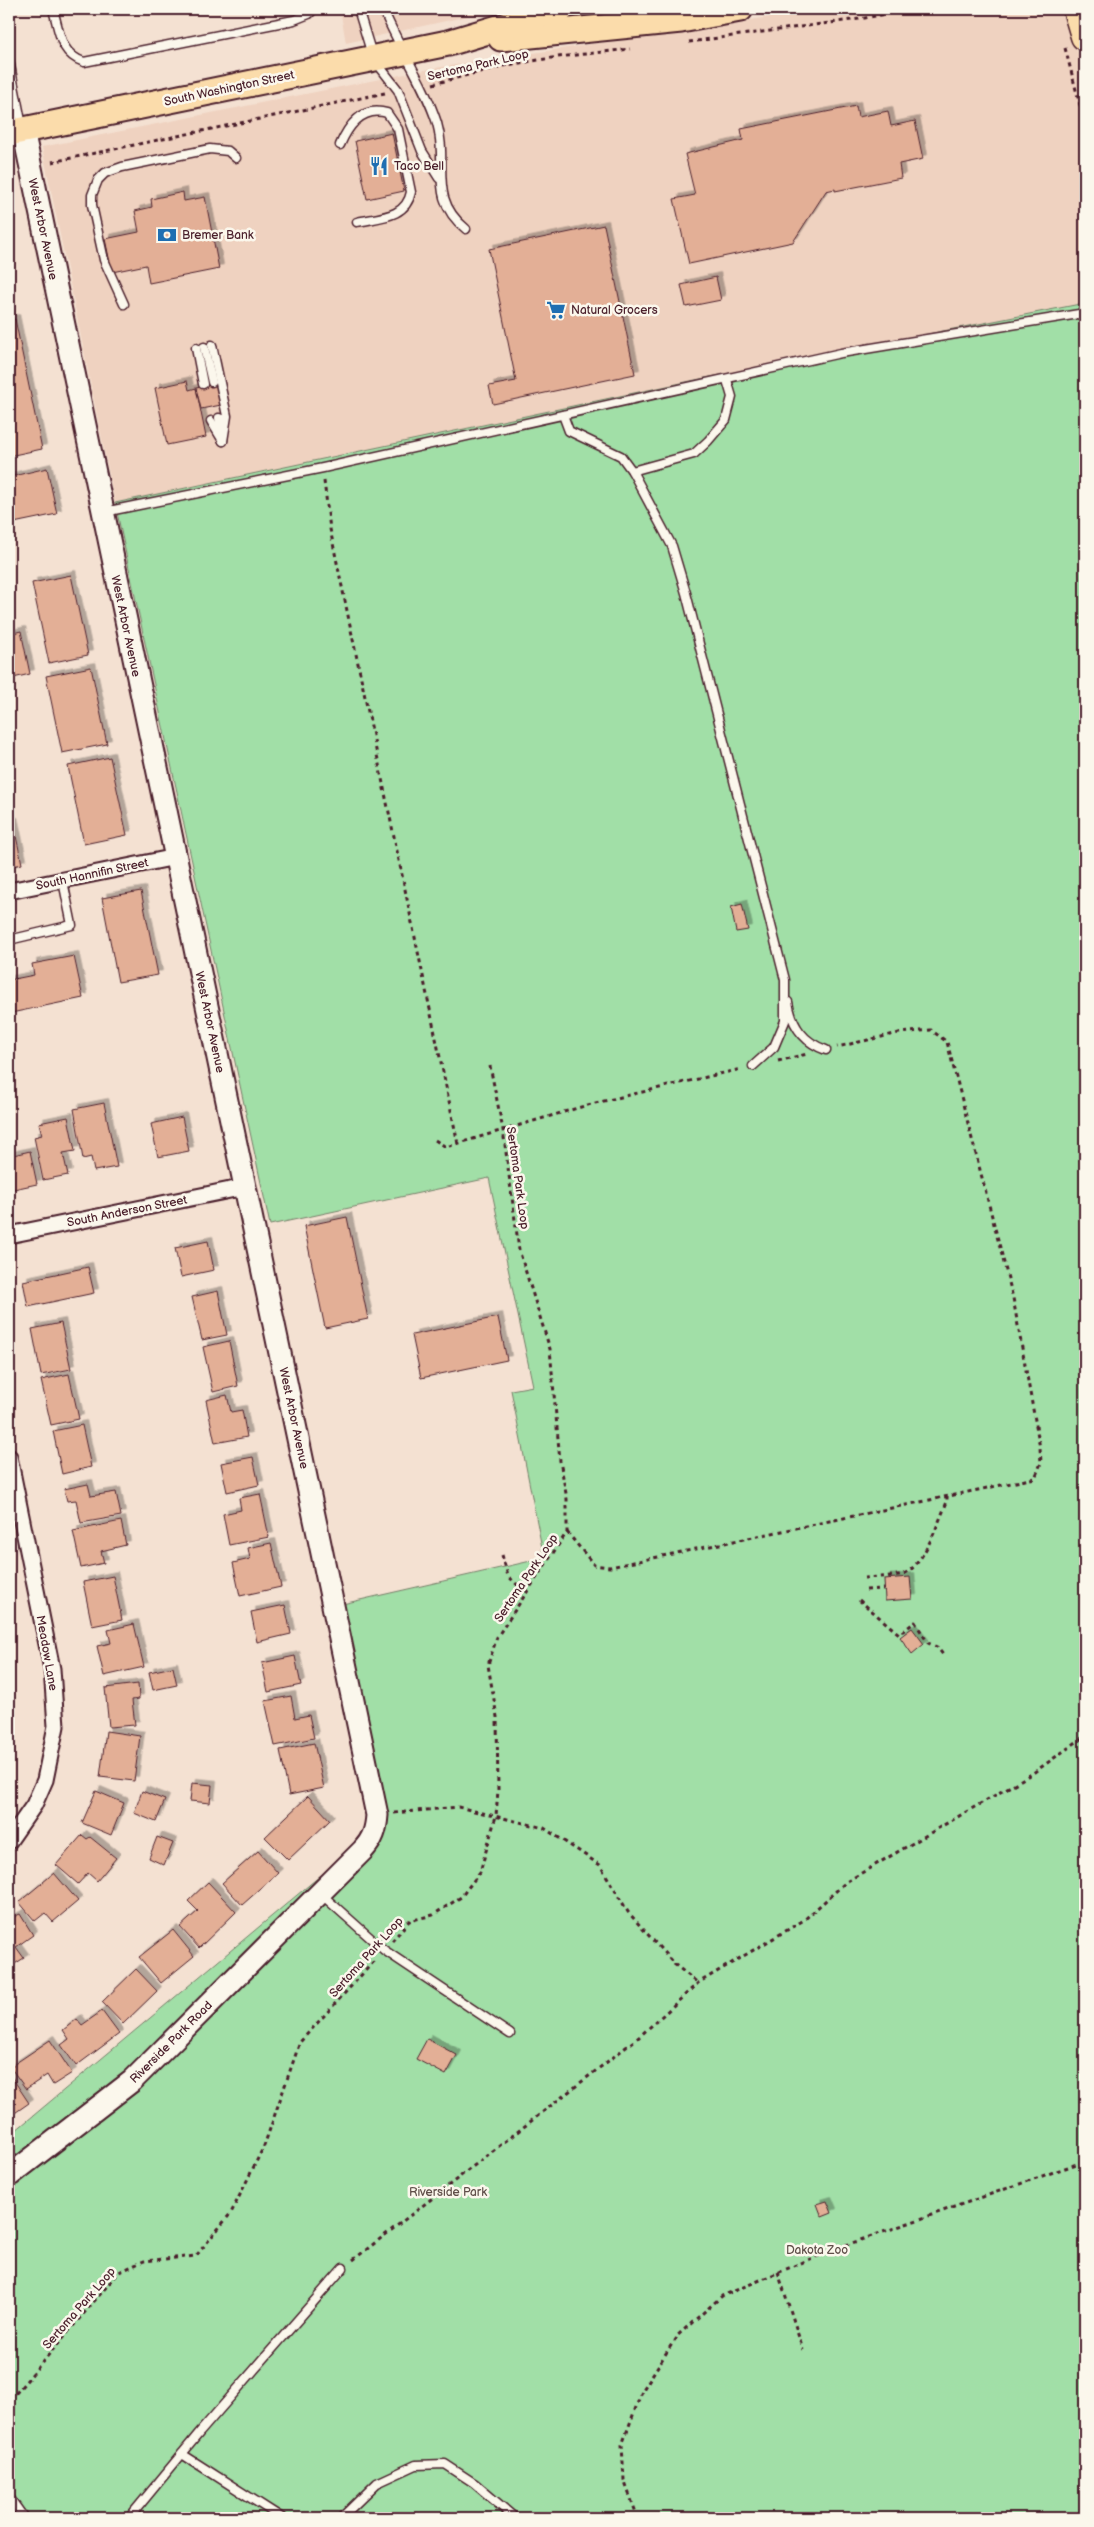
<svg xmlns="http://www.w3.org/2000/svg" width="1094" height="2527" font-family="'Balsamiq Sans',sans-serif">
  <defs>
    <filter id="shadow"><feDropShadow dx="4.5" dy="-4.5" stdDeviation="0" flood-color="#0004"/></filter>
  </defs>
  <rect width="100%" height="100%" fill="#f4e1d2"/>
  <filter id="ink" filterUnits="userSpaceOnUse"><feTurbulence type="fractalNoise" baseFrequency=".02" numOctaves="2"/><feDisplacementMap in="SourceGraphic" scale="10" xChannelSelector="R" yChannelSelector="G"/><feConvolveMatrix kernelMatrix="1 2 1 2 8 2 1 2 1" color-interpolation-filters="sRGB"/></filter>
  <g filter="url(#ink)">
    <g fill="#efd2c0">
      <path d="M340 9H500L346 43Z"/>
      <path d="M823 9H1066L1085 80V303L700 379 115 503 42 147 435 68Z"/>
    </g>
    <path fill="#a1dfa7" stroke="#767f69" d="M1085 303V2518H9V2136L376 1829 338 1605 544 1558 511 1390 533 1386 489 1178 270 1225 115 503 700 379Z"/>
    <g fill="#e3af96" stroke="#4a1f2b" filter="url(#shadow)">
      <path d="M856 106 858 117 888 111 891 126 915 121 923 159 899 164 901 178 835 191V189L826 191 793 242 689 264 674 199 695 195 685 154 743 140 741 129Z"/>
      <path d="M392 133 404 191 367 199 355 141Z"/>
      <path d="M183 192 184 201 205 197 219 269 149 283 146 265 112 272 105 239 139 232 135 211 152 207 151 199Z"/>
      <path d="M604 225 635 374 493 404 489 386 516 381 489 249Z"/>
      <path d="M716 277 721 300 686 307 681 285Z"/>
      <path d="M15 319 42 449 9 456V320Z"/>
      <path d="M187 381 189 390 196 388 206 437 167 445 155 388Z"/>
      <path d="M217 384 221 405 201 409 196 388Z"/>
      <path d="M47 468 57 514 9 524V477Z"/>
      <path d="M71 575 88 655 49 663 32 583Z"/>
      <path d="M21 631 30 674 9 679V634Z"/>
      <path d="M91 667 107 744 62 753 46 676Z"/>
      <path d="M110 757 127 835 84 844 68 766Z"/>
      <path d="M9 822H13L22 864 9 867Z"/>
      <path d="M141 891 158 975 118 982 102 898Z"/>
      <path d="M742 904 748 930 736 932 731 907Z"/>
      <path d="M74 956 83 998 11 1013 9 980 34 975 32 964Z"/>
      <path d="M104 1103 117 1167 94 1171 91 1157 83 1159 74 1109Z"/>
      <path d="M68 1117 75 1151 63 1153 68 1175 43 1180 34 1137 42 1135 39 1123Z"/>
      <path d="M182 1117 189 1151 158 1157 151 1124Z"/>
      <path d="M30 1151 37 1184 9 1190V1156Z"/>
      <path d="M347 1217 368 1319 325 1328 304 1226Z"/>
      <path d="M208 1241 214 1270 181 1277 175 1248Z"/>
      <path d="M88 1267 94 1293 28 1307 23 1281Z"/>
      <path d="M218 1291 227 1335 202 1340 192 1297Z"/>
      <path d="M498 1317 507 1360 421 1378 412 1335Z"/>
      <path d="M61 1323 71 1369 41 1375 32 1329Z"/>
      <path d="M229 1341 238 1386 213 1392 203 1347Z"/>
      <path d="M69 1374 79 1419 51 1425 41 1380Z"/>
      <path d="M227 1395 231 1412 242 1410 247 1437 215 1443 206 1400Z"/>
      <path d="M82 1425 91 1467 62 1474 53 1431Z"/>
      <path d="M253 1457 259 1485 227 1492 221 1463Z"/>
      <path d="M88 1484 91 1496 116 1492 121 1516 81 1523 76 1500 67 1501 64 1489Z"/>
      <path d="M260 1494 269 1537 229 1545 223 1514 241 1510 239 1498Z"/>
      <path d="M121 1521 126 1545 101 1551 104 1563 81 1568 73 1531Z"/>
      <path d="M271 1543 281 1587 240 1596 233 1563 250 1559 248 1548Z"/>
      <path d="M113 1576 122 1620 92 1626 83 1582Z"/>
      <path d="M910 1577 912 1599 885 1601 884 1579Z"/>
      <path d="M285 1605 291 1634 257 1642 251 1612Z"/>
      <path d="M134 1624 144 1667 104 1676 97 1646 111 1643 108 1630Z"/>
      <path d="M912 1628 924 1644 912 1654 900 1637Z"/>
      <path d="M295 1656 301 1685 268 1692 262 1663Z"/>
      <path d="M173 1667 177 1685 153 1690 149 1672Z"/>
      <path d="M138 1684 139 1699 132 1700 135 1725 109 1727 105 1688Z"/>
      <path d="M291 1696 295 1718 309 1715 314 1738 275 1746 265 1701Z"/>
      <path d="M106 1731 140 1736 134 1781 100 1777Z"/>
      <path d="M314 1743 324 1788 289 1795 280 1750Z"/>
      <path d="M192 1783 212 1785 210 1803 190 1801Z"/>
      <path d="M96 1791 124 1803 111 1835 82 1823Z"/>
      <path d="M142 1791 165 1800 156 1822 134 1813Z"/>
      <path d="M308 1796 330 1820 288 1860 265 1837Z"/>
      <path d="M82 1835 87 1839 90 1837 116 1858 97 1881 88 1873 78 1884 56 1865Z"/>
      <path d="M157 1837 173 1843 164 1865 149 1858Z"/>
      <path d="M258 1851 278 1873 242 1905 222 1883Z"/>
      <path d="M54 1873 78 1901 53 1922 45 1913 35 1921 19 1902Z"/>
      <path d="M208 1882 236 1912 199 1948 180 1927 198 1911 188 1901Z"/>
      <path d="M20 1914 33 1935 16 1947 24 1958 13 1965 9 1959V1919Z"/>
      <path d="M173 1930 194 1956 161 1983 139 1957Z"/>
      <path d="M136 1969 157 1991 123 2024 102 2002Z"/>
      <path d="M102 2011 119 2034 76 2066 61 2045 69 2039 63 2030 77 2019 82 2025Z"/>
      <path d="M427 2039 457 2055 446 2075 416 2059Z"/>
      <path d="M50 2040 72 2073 53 2085 47 2075 26 2089 10 2067Z"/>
      <path d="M9 2073 29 2103 9 2117Z"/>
      <path d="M827 2201 832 2213 822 2217 817 2204Z"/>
    </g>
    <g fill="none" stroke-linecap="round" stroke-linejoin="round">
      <g stroke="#4a1f2b" stroke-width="11">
        <g id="lane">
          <path d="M56 9 54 13C60 35 61 54 84 62L294 20 309 14 314 9"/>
          <path d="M358 9 373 58 398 90 422 151 439 178"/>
          <path d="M383 9C399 48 424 83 437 123 449 164 427 198 466 229"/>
          <path d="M9 60 22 126"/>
          <path d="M340 145C349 124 363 106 387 113L398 129 411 192C406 218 380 217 357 222"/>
          <path d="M124 304 104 260 92 205V195L98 180 105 173 122 167 210 149 228 151 236 158"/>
          <path d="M212 345 227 416 223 441"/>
          <path d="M204 347 212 382"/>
          <path d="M196 348 203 384"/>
          <path d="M563 415 569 431 621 456 632 471 672 546 686 593 785 980V1021L774 1047 753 1066"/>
          <path d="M219 418 223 439"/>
          <path d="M211 421 223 441"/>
          <path d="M632 471 694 454 708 441 726 420 732 397 727 380"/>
          <path d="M104 512 323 468 841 353 1085 313"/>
          <path d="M9 940 72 925 63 881"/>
          <path d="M788 1002C792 1026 803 1042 826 1050"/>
          <path d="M321 1894 384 1950 510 2034"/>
          <path d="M182 2454 282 2518"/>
          <path d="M9 2497 24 2518"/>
          <path d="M129 2518 200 2432 343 2268"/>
          <path d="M341 2518 377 2483 416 2465 445 2464 474 2483 515 2518"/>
        </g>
      </g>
      <g stroke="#4a1f2b" stroke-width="19">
        <g id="street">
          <path d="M9 891 176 857"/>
          <path d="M9 1235 245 1187"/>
          <path d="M9 1457 52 1669 56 1726 45 1780 34 1805 9 1841"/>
        </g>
      </g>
      <g stroke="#4a1f2b" stroke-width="25">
        <path id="secondary" d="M9 2176 132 2081 363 1850C373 1839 376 1830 377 1815L23 130"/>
      </g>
      <g stroke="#4a1f2b" stroke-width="29">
        <g id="primary">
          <path d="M501 38 681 20 740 9"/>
          <path d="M9 133 448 43 561 9"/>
        </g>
      </g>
      <g stroke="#4a1f2b" stroke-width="31">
        <path id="highway" d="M1077 9 1085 36"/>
      </g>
      <g stroke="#4a1f2b" stroke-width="3" stroke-dasharray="4 4" stroke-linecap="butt">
        <path d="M689 42 859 19 912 9"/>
        <path d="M1065 48 1085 124"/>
        <path d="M433 84 507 65 558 57 630 49"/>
        <path d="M52 162 385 93"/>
        <path d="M324 481 330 529 458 1144"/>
        <path d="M778 1061 807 1054"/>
        <path d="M435 1140 446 1147 591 1104 741 1069"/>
        <path d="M567 1532 594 1565 610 1567 1035 1478 1041 1463 1040 1448 1013 1298 947 1042 931 1030 899 1033 837 1047"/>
        <path d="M502 1555 508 1576 526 1593"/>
        <path d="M864 1578C876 1577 890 1577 903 1574 923 1568 939 1520 947 1502V1496"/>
        <path d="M866 1590 884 1589"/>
        <path d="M859 1600 899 1634 915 1622 928 1643 937 1647 944 1656"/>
        <path d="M394 1813 458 1807 544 1828 600 1865 628 1912 674 1964 698 1983"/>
        <path d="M392 1941 409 1921 433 1915 461 1897 480 1872 496 1816 498 1790 497 1717 488 1665 497 1637 567 1532V1499L560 1461 550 1349 519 1250 503 1130 490 1066"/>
        <path d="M353 2260 639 2037 698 1983 804 1920 846 1882 1033 1773 1085 1736"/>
        <path d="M778 2272 803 2350"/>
        <path d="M9 2398 16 2393 119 2272 144 2261 196 2256 231 2213 264 2146 300 2042 376 1959"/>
        <path d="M638 2518 624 2480 622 2445 642 2391 677 2336 722 2296 832 2250 1085 2161"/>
      </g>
      <use href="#lane" stroke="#fbf7ec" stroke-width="8"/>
      <use href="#street" stroke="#fbf7ec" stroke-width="15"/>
      <use href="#secondary" stroke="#fbf7ec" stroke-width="21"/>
      <use href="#primary" stroke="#fbdcab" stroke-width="25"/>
      <use href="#highway" stroke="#fbdcab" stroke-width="28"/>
    </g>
  </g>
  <defs>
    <g id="restaurant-bare" transform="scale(1.5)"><path d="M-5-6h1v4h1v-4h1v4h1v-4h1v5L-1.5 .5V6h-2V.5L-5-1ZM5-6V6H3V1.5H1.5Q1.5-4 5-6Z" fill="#1f6fb2" stroke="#fbf7ec" stroke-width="2.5" paint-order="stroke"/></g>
    <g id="bank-bare" transform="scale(1.5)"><path d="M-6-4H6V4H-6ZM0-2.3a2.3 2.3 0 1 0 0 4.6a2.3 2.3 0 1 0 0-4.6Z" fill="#1f6fb2" stroke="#fbf7ec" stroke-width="2.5" paint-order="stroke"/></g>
    <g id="supermarket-bare" transform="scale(1.5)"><path d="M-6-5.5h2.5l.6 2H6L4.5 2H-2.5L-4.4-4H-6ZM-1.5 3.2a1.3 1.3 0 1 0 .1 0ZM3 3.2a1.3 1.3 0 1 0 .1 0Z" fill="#1f6fb2" stroke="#fbf7ec" stroke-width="2.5" paint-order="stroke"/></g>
  </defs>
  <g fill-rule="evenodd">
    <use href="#restaurant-bare" x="379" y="166"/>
    <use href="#bank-bare" x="167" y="235"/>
    <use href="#supermarket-bare" x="556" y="310"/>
  </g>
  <g text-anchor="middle" stroke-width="5" stroke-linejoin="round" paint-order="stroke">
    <g font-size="12" fill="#4a1f2b" stroke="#fbf7ec">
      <text transform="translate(478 65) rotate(-13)" y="4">Sertoma Park Loop</text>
      <text transform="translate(229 88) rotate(-12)" y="4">South Washington Street</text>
      <text transform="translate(43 229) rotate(78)" y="4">West Arbor Avenue</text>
      <text transform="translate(126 626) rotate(78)" y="4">West Arbor Avenue</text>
      <text transform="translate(92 874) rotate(-12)" y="4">South Hannifin Street</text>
      <text transform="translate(210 1022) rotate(78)" y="4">West Arbor Avenue</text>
      <text transform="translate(518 1178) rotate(82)" y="4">Sertoma Park Loop</text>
      <text transform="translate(127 1211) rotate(-11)" y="4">South Anderson Street</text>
      <text transform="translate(294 1418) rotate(78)" y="4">West Arbor Avenue</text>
      <text transform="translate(526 1578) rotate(-56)" y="4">Sertoma Park Loop</text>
      <text transform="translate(47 1653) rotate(80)" y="4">Meadow Lane</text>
      <text transform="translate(366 1957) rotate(-48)" y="4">Sertoma Park Loop</text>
      <text transform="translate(171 2042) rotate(-45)" y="4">Riverside Park Road</text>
      <text transform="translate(79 2308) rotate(-49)" y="4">Sertoma Park Loop</text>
    </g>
    <g font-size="12" fill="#4a1f2b" stroke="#fbf7ec" text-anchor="start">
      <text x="394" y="170">Taco Bell</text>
      <text x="182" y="239">Bremer Bank</text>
      <text x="571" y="314">Natural Grocers</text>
    </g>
    <g font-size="12" fill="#604f4a" stroke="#fbf7ec">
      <text x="448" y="2196">Riverside Park</text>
      <text x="817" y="2254">Dakota Zoo</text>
    </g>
  </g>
  <rect width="1094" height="2527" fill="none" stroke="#fbf7ec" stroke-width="30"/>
  <rect x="15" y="15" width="1064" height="2497" fill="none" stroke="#4a1f2b" stroke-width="2" filter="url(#ink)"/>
</svg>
